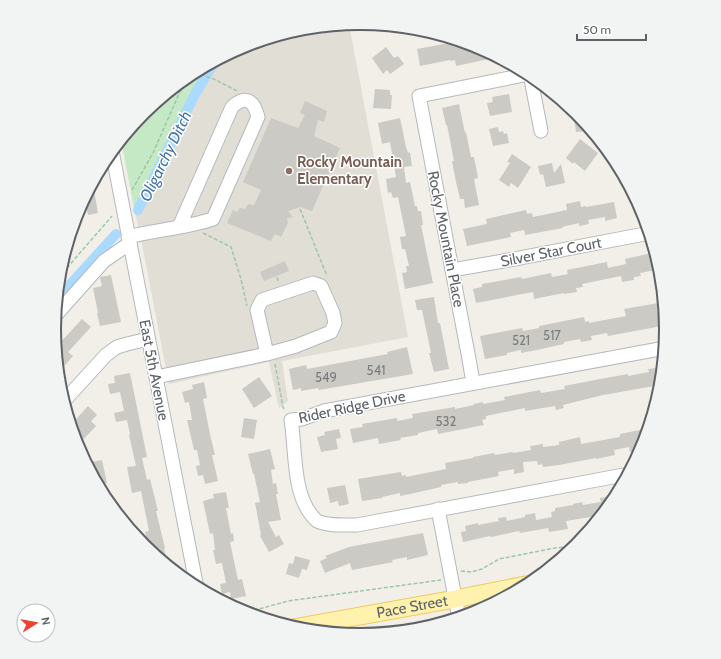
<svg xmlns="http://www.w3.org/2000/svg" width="721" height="659" font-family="Cabin,sans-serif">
  <rect width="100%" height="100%" fill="#f1efe8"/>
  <path fill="#e1ded6" d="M349 24 408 337 282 361 288 401 279 408 269 362 169 384 140 234 135 213 194 96 215 61 243 46 301 29Z"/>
  <path fill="#c5e8c5" d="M215 61 194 96 135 213 121 140 144 113 190 75Z"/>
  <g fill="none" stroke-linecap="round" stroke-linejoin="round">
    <g stroke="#aadaff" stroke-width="10">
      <path d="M138 210 194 96 215 61"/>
      <path d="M57 299 116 234"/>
    </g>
  </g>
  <g fill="#cccac5">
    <path d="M460 41 478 46 487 51 489 59 456 66 455 60 450 61V60L420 66 417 49Z"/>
    <path d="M386 47 394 58 398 56 404 64 390 74 387 70 383 74 372 58Z"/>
    <path d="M375 89 390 90V95H392L391 109 373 108Z"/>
    <path d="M509 94 512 112 490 116 487 103 493 102 492 97Z"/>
    <path d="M305 101 327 111 324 122 318 120 314 136 340 148 312 211 301 207 288 211 293 217 287 218 288 223 281 237 275 234 271 241 227 223 233 210 237 212 240 208 245 209 248 204 254 205 261 190 243 182 271 118 298 128 305 115 300 113Z"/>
    <path d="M459 104 465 133 466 132 471 157H474L478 178 474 179 479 205 465 208 464 199H460L456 182 452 161H454L447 125H446L442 108Z"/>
    <path d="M573 109 577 113 589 127H585L586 131 576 132Z"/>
    <path d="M400 118 406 147 408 153 410 152 412 166 404 167 406 183 410 182 415 206H417L418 211H421L423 225H421L433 283 405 289 402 273 407 272 406 266H409L405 249H402L400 237 406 236 398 197 393 198 391 192 388 193 386 179 396 177 390 142 382 144 378 123Z"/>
    <path d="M498 127 499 132 503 131 504 134 507 133 509 143 493 146 489 129Z"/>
    <path d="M580 139 598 153 585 171 574 162 573 164 566 158Z"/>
    <path d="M512 154 531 167 518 188 511 183 509 187 499 180 510 163 507 162Z"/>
    <path d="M552 163 554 173 561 164 565 183 546 187 543 174 540 175 538 166Z"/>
    <path d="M93 184 98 213 88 215 86 207 79 208Z"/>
    <path d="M580 201 581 207 585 206 586 207 614 202 617 218 605 221V217L588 220 589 224 579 226V223L562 227 563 228 525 235 524 230 510 233 511 237 467 246 463 229 487 224 486 219 526 210 527 214 532 213 533 217 567 210 566 204Z"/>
    <path d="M656 252 661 269 640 273 641 276 634 277V280L622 282 621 276 582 284 583 287 576 288 577 292 564 294V293L534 299 533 292 476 303 473 289 482 287V284L521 277 522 279 551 273 552 277 568 274 567 270 607 262 608 268 626 264 625 259Z"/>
    <path d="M285 261 289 271 264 281 260 272Z"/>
    <path d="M111 275 121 322 100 326 97 313H98L93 288 102 286 100 277Z"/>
    <path d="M434 297 438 323H440L449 369 434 372 429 353H431L422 310H417L415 300Z"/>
    <path d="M664 302 667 325 608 336 607 333 591 336 592 340 581 342 580 339 564 342V344L537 350 521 353V350L507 353V355L485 359 480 336 522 328 523 331 539 328V326L584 317 585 322 589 321V323L626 316 624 309Z"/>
    <path d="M82 319 91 327 68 352 73 356 58 373 56 347Z"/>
    <path d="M407 347 413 374 319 390 318 388 301 391V388L293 390 289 369 306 365 307 369 388 354 387 352Z"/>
    <path d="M657 368 660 385 603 395 563 405 564 408 556 410 555 406 525 411V408L486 416V419L482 420 484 425 469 428 438 434 437 429 418 433V435L400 438 401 440 379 444 378 438 353 443 350 429 363 427 362 424 397 418V421L413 418 412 414 455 407V409L474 405V404L483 402V404L505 400 504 397 540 390 541 393 565 389 564 386 600 379 628 374V376L649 372 648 369Z"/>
    <path d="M130 373 147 457 142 458 147 480 150 479 158 511H156L165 548 164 549 168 566 149 550 145 532 149 531 141 491 132 493 127 467 136 466 129 435 130 434 127 420 116 422 114 413 124 411 120 392 110 394 108 384 115 383 114 376Z"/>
    <path d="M259 377 272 396 254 408 242 389Z"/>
    <path d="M204 382 207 398 203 399 210 434 215 455H212L218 481 205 484 203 475 198 476 196 466 200 465 197 450H194L187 420H192L189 402 185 403 182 392 193 389 192 385Z"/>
    <path d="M88 406 97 415 91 421 96 426 77 446 71 425Z"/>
    <path d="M244 418 257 420 254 439 241 437Z"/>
    <path d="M649 428 642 450 630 452 629 447 614 450 615 455 596 459V458L559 465 543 467 542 464 538 465 537 461 523 462 524 472 514 474V469L498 472 499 476 468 482V483L458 484V482L441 485V487L410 494 400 496V493L382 497V498L362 501 358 479 401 472 402 476 406 475V477L446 469 445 463 473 458V457L494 453 495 455 513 452V453L531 450 530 446 543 444V447L559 445V442L580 437 581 444 620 437V434Z"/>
    <path d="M339 429 341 438 336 439 338 449 321 452 317 437 325 435 324 432Z"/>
    <path d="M270 449 275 469 271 470 273 484 276 483 278 494H276L281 520 268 522 276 537 279 535 284 544 269 552 260 536 261 535 255 503 260 502 254 474H253L248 454Z"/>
    <path d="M102 460 107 483 98 485 86 463Z"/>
    <path d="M345 485 349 504 339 506 338 501 330 503 327 488Z"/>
    <path d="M226 492 229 508H226L231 534 233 533 234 541 230 542 238 580 242 579 246 596 231 599 230 592 222 594 220 584 226 583 222 563 216 564 213 550H215L213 533 210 534 203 501 214 498 213 494Z"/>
    <path d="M618 495 615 500 603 515 566 521 568 529 549 532 548 528 520 533 519 531 491 537 490 536 463 542 461 532 466 531 465 526 478 523V525L499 521 498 518 506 517 507 521 525 517V515L535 513 536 520 552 517 551 512 555 511V508L573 505V504L582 502 583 505 601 502 600 498Z"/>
    <path d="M423 533 428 555 407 560V557L392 560 393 562 352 570 350 563 325 573 320 561 327 558 325 556 349 547Z"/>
    <path d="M295 556 310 560 307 570 302 569 299 578 286 574 289 563 293 564Z"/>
  </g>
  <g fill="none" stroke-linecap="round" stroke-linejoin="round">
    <g stroke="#b5b8bc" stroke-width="15">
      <g id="minor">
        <path d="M530 74 541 131"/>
        <path d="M112 151 197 588"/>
        <path d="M128 237C156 230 185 228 213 219L258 117C254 101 246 94 232 107L179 227"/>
        <path d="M452 270 509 260 650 233"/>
        <path d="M55 316 104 261 130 243"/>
        <path d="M156 377 267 354 296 346 331 332 335 323 333 313 321 286 313 283 262 300 257 310 267 354"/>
        <path d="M473 383 469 359 419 96 529 74"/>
        <path d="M64 401 106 355 117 347 127 344 148 339"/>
        <path d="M629 474 357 525C346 525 327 526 317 521 316 520 314 518 313 517 292 493 296 449 291 420L302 419 324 411 665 348"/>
        <path d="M438 509 459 618"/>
      </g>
    </g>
    <g stroke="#f2c960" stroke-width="19">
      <g id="major">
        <path id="s1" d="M293 628 455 599 531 584"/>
      </g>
    </g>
    <g stroke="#9cc7a9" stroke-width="1.5" stroke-dasharray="4 2" stroke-linecap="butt">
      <path d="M195 72 216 80 237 91"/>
      <path d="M132 190 153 153 186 78"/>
      <path d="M300 209 327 276"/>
      <path d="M203 233 231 247 241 279 247 306"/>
      <path d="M59 277 112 216"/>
      <path d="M277 277 279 283"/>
      <path d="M275 364 283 407 285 411"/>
      <path d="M461 571 471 572 482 569 499 559 555 548 577 546"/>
      <path d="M242 612 259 609 288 601 441 580"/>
    </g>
    <use href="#minor" stroke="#fff" stroke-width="13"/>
    <use href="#major" stroke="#fff2af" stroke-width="17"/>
  </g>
  <circle fill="#8d6e63" stroke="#fff" stroke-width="1.5" cx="289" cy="171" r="4"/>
  <g text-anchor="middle" stroke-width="3" stroke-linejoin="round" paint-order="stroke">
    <g font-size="13" fill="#7a7d7f">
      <text x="552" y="340">517</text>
      <text x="521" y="345">521</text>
      <text x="376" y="375">541</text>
      <text x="326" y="382">549</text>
      <text x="446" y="426">532</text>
    </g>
    <g font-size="15" font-weight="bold" fill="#785e54" stroke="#fff" text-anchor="start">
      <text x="297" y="167">Rocky Mountain<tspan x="297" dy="17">Elementary</tspan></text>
    </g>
    <g font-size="15" fill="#5f6368" stroke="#fff">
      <text transform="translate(446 239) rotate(79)" y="5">Rocky Mountain Place</text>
      <text transform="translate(551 252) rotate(-11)" y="5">Silver Star Court</text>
      <text transform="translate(154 370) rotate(79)" y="5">East 5th Avenue</text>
      <text transform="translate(352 407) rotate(-12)" y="5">Rider Ridge Drive</text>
      <text dy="5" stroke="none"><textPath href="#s1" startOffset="121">Pace Street</textPath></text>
    </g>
    <g font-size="16" font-style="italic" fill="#4174aa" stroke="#fff">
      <text transform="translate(165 156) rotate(-64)" y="6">Oligarchy Ditch</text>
    </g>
  </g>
  <path d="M0 0H721V659H0ZM61 329a299 299 0 1 1 598 0a299 299 0 1 1-598 0Z" fill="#f2f3f3" fill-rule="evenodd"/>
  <path fill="none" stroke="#5f6368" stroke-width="2" d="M61 329a299 299 0 1 1 598 0a299 299 0 1 1-598 0Z"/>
  <g transform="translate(36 623) rotate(79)"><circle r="19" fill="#ffffff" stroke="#bfc1c3"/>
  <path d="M0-3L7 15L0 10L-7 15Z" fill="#ea4335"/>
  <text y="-6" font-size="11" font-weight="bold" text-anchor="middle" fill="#5f6368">N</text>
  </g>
  <path d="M577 34v6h69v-6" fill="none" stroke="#5f6368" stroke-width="2"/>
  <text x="583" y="34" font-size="12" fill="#5f6368" stroke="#ffffff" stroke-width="3" paint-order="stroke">50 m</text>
</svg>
